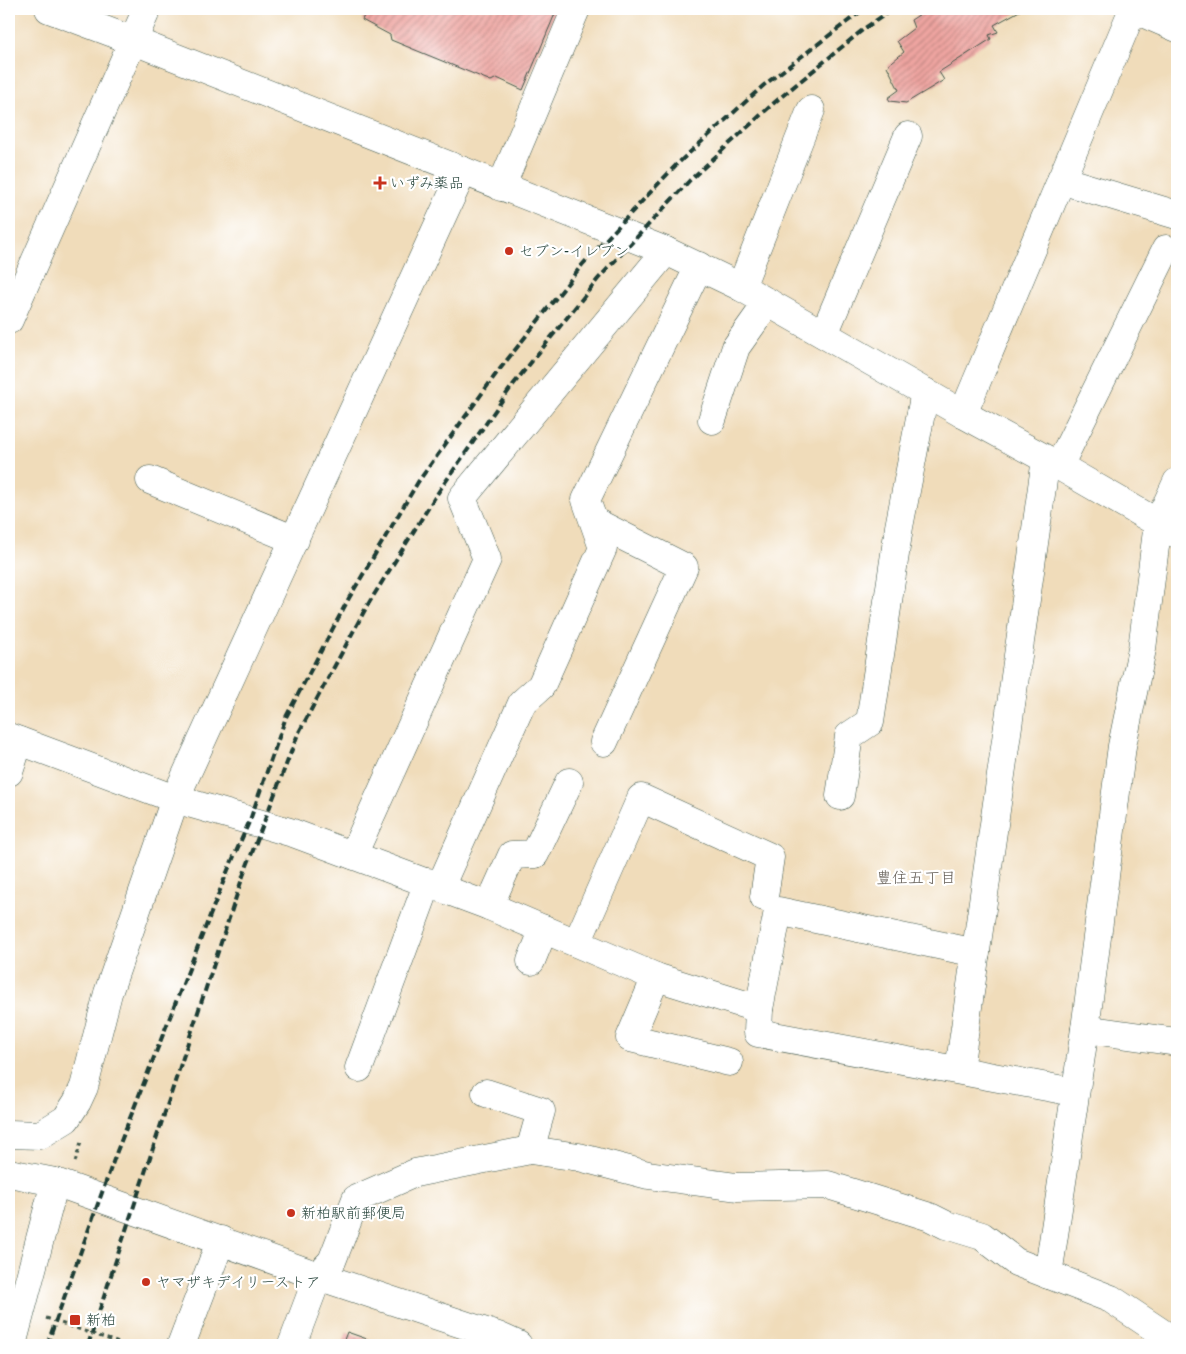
<svg xmlns="http://www.w3.org/2000/svg" width="1186" height="1354" font-family="Dekko,'Klee One',sans-serif">
  <defs>
    <pattern id="building-hatch" width="6" height="6" patternUnits="userSpaceOnUse" patternTransform="scale(1.25)"><rect width="6" height="6" fill="#eea4a0"/><path d="M-1 1l2-2M0 6l6-6M5 7l2-2" fill="none" stroke="#c08783"/></pattern>
  </defs>
  <rect width="100%" height="100%" fill="#fff"/>
  <filter id="ink" filterUnits="userSpaceOnUse"><feTurbulence type="fractalNoise" baseFrequency=".02" numOctaves="2"/><feDisplacementMap in="SourceGraphic" scale="10" xChannelSelector="R" yChannelSelector="G"/><feConvolveMatrix kernelMatrix="1 2 1 2 8 2 1 2 1" color-interpolation-filters="sRGB"/></filter>
  <filter id="wash" filterUnits="userSpaceOnUse"><feTurbulence type="fractalNoise" baseFrequency=".0096" numOctaves="4" result="noise"/><feDisplacementMap in="SourceGraphic" scale="20" xChannelSelector="R" yChannelSelector="G"/><feGaussianBlur stdDeviation="1.12" result="paint"/><feColorMatrix in="noise" values="0 0 0 0 0 0 0 0 0 0 0 0 0 0 0 0 0 1.4 0 .05"/><feComposite in="paint" operator="in"/></filter>
  <g filter="url(#wash)">
    <rect width="100%" height="100%" fill="#f0dcba"/>
    <g id="blocks">
      <g fill="url(#building-hatch)">
        <path d="M367 9H557L523 90 497 78 491 81 391 40 390 35 362 20Z"/>
        <path d="M928 9H1023L994 25 998 32 989 35 991 39 939 72 944 80 906 103 890 101 888 98 899 90 887 66 904 52 897 41 914 28 911 20Z"/>
        <path d="M347 1332 384 1345H342Z"/>
      </g>
    </g>
  </g>
  <g filter="url(#ink)">
    <use href="#blocks" fill-opacity="0" stroke="#3e5548" stroke-width="1"/>
    <g fill="none" stroke-linecap="round" stroke-linejoin="round">
      <g stroke="#3e5548" stroke-width="29">
        <g id="minor">
          <path d="M49 9 134 41 666 251 741 287 963 414 1059 466 1177 534"/>
          <path d="M1133 9 1177 28"/>
          <path d="M1061 180 1177 215"/>
          <path d="M501 187 576 9"/>
          <path d="M741 287 811 110"/>
          <path d="M9 320 147 9"/>
          <path d="M824 334 908 136"/>
          <path d="M963 414 1133 9"/>
          <path d="M712 420 736 347 768 302"/>
          <path d="M1059 466 1166 249"/>
          <path d="M150 480 295 540"/>
          <path d="M595 522 684 567 604 742"/>
          <path d="M9 737 175 799 293 833 489 906 656 977 759 1009 778 911 976 953"/>
          <path d="M9 772 19 741"/>
          <path d="M840 796 849 736 870 722 899 527 925 392"/>
          <path d="M353 855 487 559 462 498 666 251"/>
          <path d="M440 887 522 703 541 686 603 548 586 500 699 266"/>
          <path d="M489 906 512 855 535 854 569 782"/>
          <path d="M577 943 641 798 770 857 764 897"/>
          <path d="M531 961 544 929"/>
          <path d="M656 977 630 1038 729 1062"/>
          <path d="M759 1009 758 1033 1074 1092"/>
          <path d="M1085 1029 1177 1042"/>
          <path d="M359 1068 428 882"/>
          <path d="M959 1070 1046 459"/>
          <path d="M486 1093 541 1111 530 1150"/>
          <path d="M9 1134 40 1135 66 1119 77 1102 84 1087 108 993 175 799 463 171"/>
          <path d="M9 1173 55 1182 318 1276 498 1336 518 1345"/>
          <path d="M1048 1275 1085 1029 1122 746 1142 649 1158 523 1177 482"/>
          <path d="M12 1345 55 1182"/>
          <path d="M181 1345 221 1240"/>
          <path d="M292 1345 318 1276 332 1261 356 1199 415 1173 530 1150 579 1157 648 1175 737 1187 828 1185 930 1217 946 1225 982 1236 1016 1262 1111 1299 1177 1343"/>
        </g>
      </g>
      <g stroke="#3e5548" stroke-width="3" stroke-dasharray="4 4" stroke-linecap="butt">
        <path d="M75 1162 81 1142"/>
        <path d="M46 1318 125 1345"/>
      </g>
      <use href="#minor" stroke="#fff" stroke-width="28"/>
      <g stroke="#1f3d34" stroke-width="4" stroke-dasharray="8 4" stroke-linecap="butt">
        <path d="M47 1345 117 1151 228 870 250 820 286 717 349 598 418 482 496 374 582 265 676 165 764 85 864 9"/>
        <path d="M88 1345 243 876 298 734 367 606 437 494 512 386 598 279 690 180 775 102 865 28 893 9"/>
      </g>
    </g>
  </g>
  <g fill="#c8321e" stroke="#fff" stroke-width="2">
    <path d="M377.5 175.5h5v5h5v5h-5v5h-5v-5h-5v-5h5z"/>
    <circle cx="509" cy="251" r="5"/>
    <circle cx="291" cy="1213" r="5"/>
    <circle cx="146" cy="1282" r="5"/>
    <rect x="69" y="1314" width="12" height="12" rx="2.5"/>
  </g>
  <g text-anchor="middle" stroke-width="4.5" stroke-linejoin="round" paint-order="stroke">
    <g font-size="15" fill="#1f3d34" stroke="#fff" text-anchor="start">
      <text x="390" y="188">いずみ薬品</text>
      <text x="519" y="256">セブン-イレブン</text>
      <text x="301" y="1218">新柏駅前郵便局</text>
      <text x="156" y="1287">ヤマザキデイリーストア</text>
      <text x="86" y="1325">新柏</text>
    </g>
    <g font-size="16" fill="#67615a" stroke="#fff">
      <text x="916" y="883">豊住五丁目</text>
    </g>
  </g>
  <rect width="1186" height="1354" fill="none" stroke="#fff" stroke-width="30"/>
</svg>
